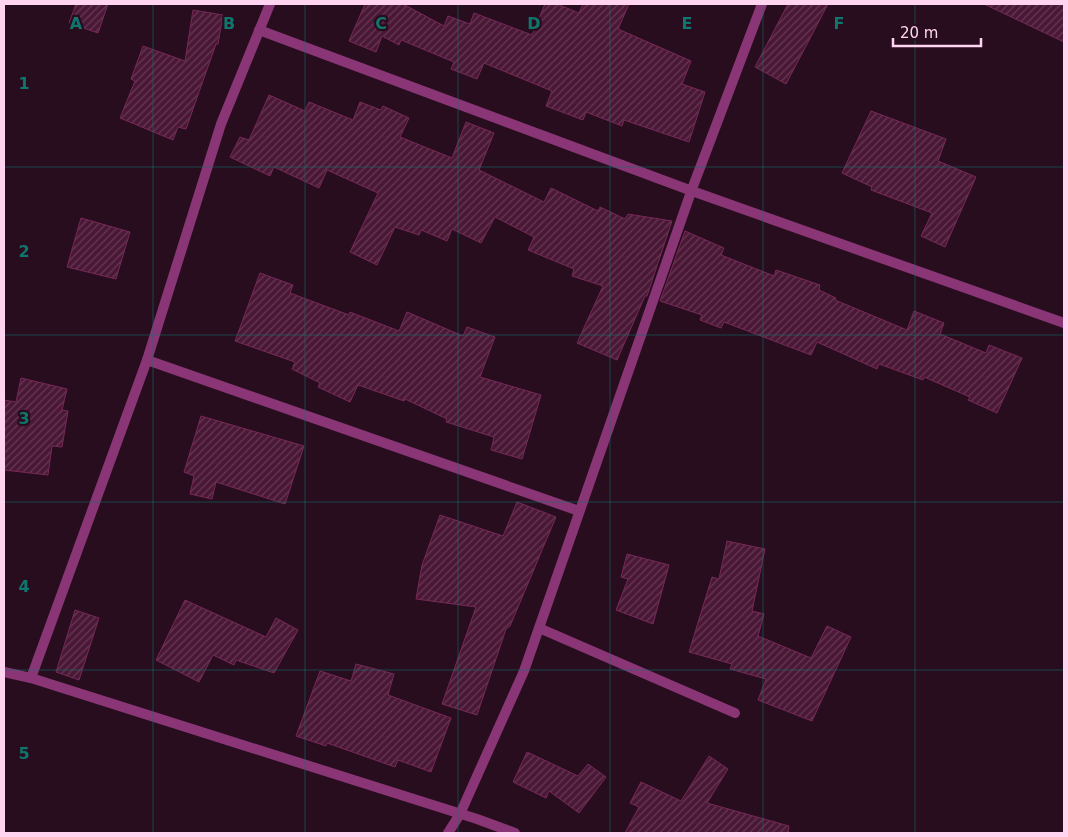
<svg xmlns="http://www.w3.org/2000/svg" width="1068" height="837" font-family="'DejaVu Sans',sans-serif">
  <defs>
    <pattern id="building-hatch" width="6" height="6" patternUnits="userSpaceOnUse" patternTransform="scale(1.25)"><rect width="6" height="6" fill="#4a1836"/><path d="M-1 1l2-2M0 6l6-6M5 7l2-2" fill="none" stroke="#653954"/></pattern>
  </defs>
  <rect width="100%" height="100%" fill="#270d1e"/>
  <g fill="url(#building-hatch)" stroke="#782858">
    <path d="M76 4H108L98 33 69 23Z"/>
    <path d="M365 4H403L444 26 448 16 470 24 474 13 532 35 545 4H557L579 13 583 4H629L618 29 691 61 682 84 705 92 689 142 624 120 622 126 586 112 583 120 546 106 552 91 484 63 477 79 451 69 454 62 401 40 399 45 382 36 376 52 349 41Z"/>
    <path d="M788 4H828L786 84 755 67Z"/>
    <path d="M984 4H1064V42Z"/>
    <path d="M193 10 223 15 218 44H216L186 129 178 127 173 140 120 118 135 81 131 79 143 46 185 61Z"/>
    <path d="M269 95 305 111 309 102 353 120 360 102 381 110 383 106 409 118 400 137 452 158 466 122 494 133 479 170 544 202 551 188 598 211 600 207 625 219 628 214 672 221 647 296H645L617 360 577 343 603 286 572 276 574 269 528 250 534 237 495 217 481 243 452 229 447 241 421 230 419 235 395 227 377 265 350 252 378 193 327 170 319 188 274 167 270 176 230 157 240 137 249 140Z"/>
    <path d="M871 111 946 139 938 161 976 177 945 247 921 236 932 213 871 190 872 187 842 173Z"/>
    <path d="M81 218 130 232 116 279 67 267Z"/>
    <path d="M685 231 724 248 721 255 774 276 776 270 820 285 819 290 836 298 835 300 907 330 914 311 944 323 940 334 986 353 989 345 1022 358 997 413 968 400 970 397 924 377 923 380 879 364 877 369 817 342 811 355 724 322 721 328 700 320 702 315 660 301Z"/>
    <path d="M260 273 293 285 290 293 349 315 350 312 399 331 407 312 463 336 467 327 495 337 480 377 541 395 522 459 491 450 494 437 446 422 447 419 405 399 404 401 358 385 350 402 318 387 320 383 292 369 295 362 235 341Z"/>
    <path d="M21 378 67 389 62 410 68 411 62 447 52 446 48 475 4 470V400L16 402Z"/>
    <path d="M201 416 304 446 285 504 216 482 212 499 190 494 194 476 184 472Z"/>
    <path d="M517 502 556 517 510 626 506 629 477 715 442 704 476 607 416 599 422 565 440 515 503 536Z"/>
    <path d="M727 541 765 549 752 611 764 614 758 636 811 658 827 626 851 637 812 721 758 700 766 679 730 669 732 664 689 652 712 577 719 579Z"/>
    <path d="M627 554 669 565 653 624 616 610 628 579 621 577Z"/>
    <path d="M185 600 266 637 276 618 298 630 274 673 236 660 234 665 213 655 199 682 156 660Z"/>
    <path d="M75 610 99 618 79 680 56 672Z"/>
    <path d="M356 664 394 674 388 695 451 718 431 772 398 760 395 767 327 743 326 746 296 736 320 671 351 681Z"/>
    <path d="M527 752 578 776 588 764 606 777 579 813 549 791 546 798 513 782Z"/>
    <path d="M709 756 728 769 707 803 789 826 788 833H625L639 807 630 803 641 782 681 801Z"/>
  </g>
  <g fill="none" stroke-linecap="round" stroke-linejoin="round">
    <g stroke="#8a3576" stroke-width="10">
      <path d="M259 30 692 191 1064 323"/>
      <path d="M147 360 579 511"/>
      <path d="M539 628 735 713"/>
      <path d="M4 672 31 678 477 819 515 833"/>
      <path d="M31 678 147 360 221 124 270 4"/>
      <path d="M448 833 460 814 524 671 692 189 762 4"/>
    </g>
  </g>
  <path fill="none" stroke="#0f766e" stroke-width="1" stroke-opacity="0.55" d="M153 4V833M305 4V833M458 4V833M610 4V833M763 4V833M915 4V833M4 167H1064M4 335H1064M4 502H1064M4 670H1064"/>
  <g font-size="16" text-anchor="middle" font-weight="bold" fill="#0f766e" stroke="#270d1e" stroke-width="4.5" stroke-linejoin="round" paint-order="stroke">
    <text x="76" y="29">A</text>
    <text x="229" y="29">B</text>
    <text x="381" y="29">C</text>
    <text x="534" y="29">D</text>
    <text x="687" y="29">E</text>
    <text x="839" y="29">F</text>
    <text x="24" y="89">1</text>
    <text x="24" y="257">2</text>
    <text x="24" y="424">3</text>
    <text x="24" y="592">4</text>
    <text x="24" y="759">5</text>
  </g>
  <rect width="1068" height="837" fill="none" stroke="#ffd4f1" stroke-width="10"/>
  <path d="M893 38v8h88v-8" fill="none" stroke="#ffd4f1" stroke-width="2.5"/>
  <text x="900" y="38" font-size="15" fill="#ffd4f1" stroke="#270d1e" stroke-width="4" paint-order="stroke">20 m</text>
</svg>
